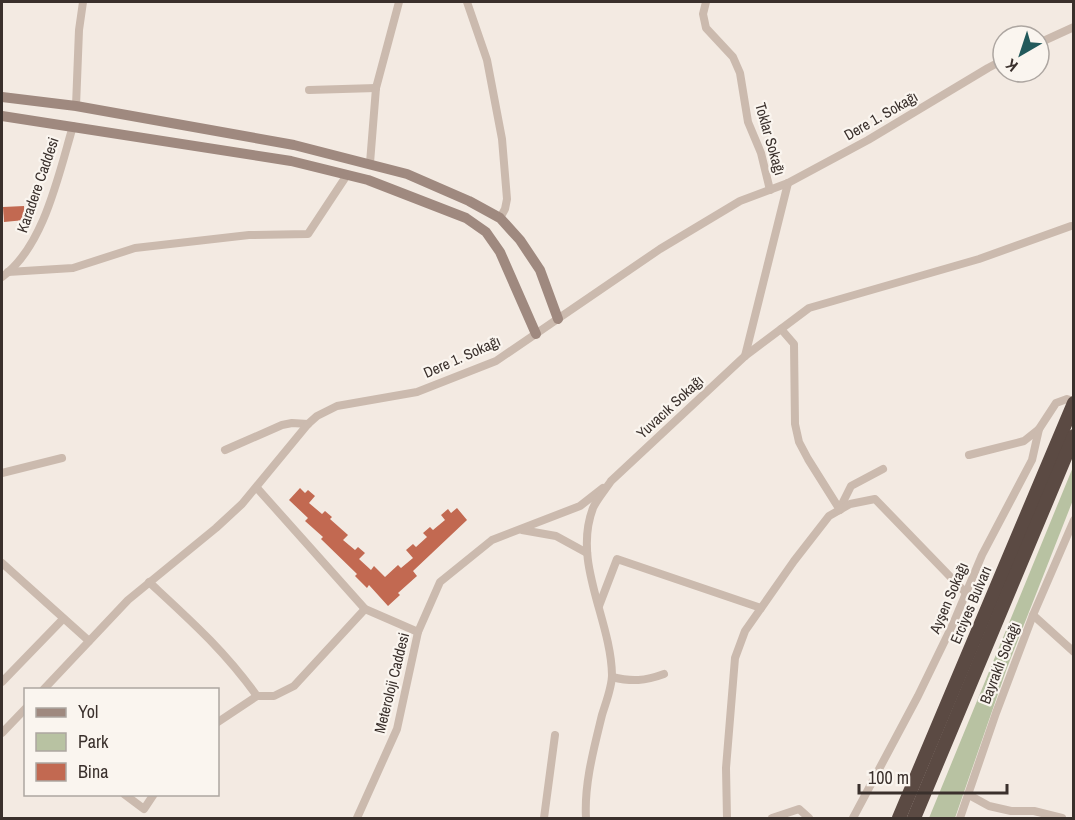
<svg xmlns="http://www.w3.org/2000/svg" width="1075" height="820" font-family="'Archivo Narrow',sans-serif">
  <rect width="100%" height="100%" fill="#f3eae2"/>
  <path fill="#b8c2a2" d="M1073 467V500L1007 668 955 818H929Z"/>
  <g fill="#c26951">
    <path d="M24 206 25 220 4 222 3 207Z"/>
    <path d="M300 488 305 493 308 490 315 496 309 503 322 514 325 511 332 517 330 519 348 535 343 540 355 550 358 547 365 553 359 559 371 570 374 566 385 577 398 565 401 568 413 558 406 550 413 544 416 547 427 537 423 533 430 527 433 530 445 520 441 515 448 509 451 513 457 508 467 520 413 571 417 576 398 593 400 595 388 606 369 585 367 588 355 576 357 574 321 539 323 537 305 521 308 518 289 500Z"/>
  </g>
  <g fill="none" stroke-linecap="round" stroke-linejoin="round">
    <g stroke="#cbbaae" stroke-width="8">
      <path d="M467 2 487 60 502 139 507 199 505 209 500 218"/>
      <path d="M706 2 703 14 706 28 733 57 740 73 748 122 761 153 770 190"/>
      <path d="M1039 43 1074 27"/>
      <path d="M309 90 376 88"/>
      <path d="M76 106 79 30 83 2"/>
      <path d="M370 163 376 88 399 2"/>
      <path d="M8 272 73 268 135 248 249 235 308 234 347 175"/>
      <path d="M2 277C44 247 59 173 73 126"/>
      <path d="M781 329 794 344 795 424 799 442 808 459 840 510"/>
      <path d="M745 356 788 183"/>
      <path d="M225 450 282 425 292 423 308 424"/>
      <path d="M969 455 1024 441 1039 429"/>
      <path d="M2 473 62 458"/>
      <path d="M257 488 365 609 418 632"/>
      <path d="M840 508 851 486 883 469"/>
      <path d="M522 530 556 536 587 553"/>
      <path d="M2 563 89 641"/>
      <path d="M149 582C190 620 224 650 257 696"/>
      <path d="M599 606 617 559 761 608"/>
      <path d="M1033 615 1074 652"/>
      <path d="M612 677C632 682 645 681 664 674"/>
      <path d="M2 682 63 619"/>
      <path d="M43 690 128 600 216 528 242 504 308 424 317 416 337 406 417 392 496 361 660 249 740 201 788 183 868 140 988 68 1003 60"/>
      <path d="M218 722 257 696H274L294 686 365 609"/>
      <path d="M2 733 26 708"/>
      <path d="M124 794 144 809 154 794"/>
      <path d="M969 795 989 806 1011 811H1034L1062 818"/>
      <path d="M357 818 397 729 418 632 440 582 492 540 580 506 603 488"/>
      <path d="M544 818 555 735"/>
      <path d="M586 818C584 784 594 748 602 715 606 702 612 687 612 675 611 619 572 563 593 508 597 499 605 490 611 481L745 356 809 308 979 259 1071 226"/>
      <path d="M727 818 726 768 735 658 745 631 794 561 829 516 850 504 875 499 966 593"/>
      <path d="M772 818 799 809 809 818"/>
      <path d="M853 818 918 696 953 624 982 555 1032 460 1039 429 1056 403 1067 399 1074 401"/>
      <path d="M960 818 996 713 1033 615 1074 520"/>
    </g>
    <g stroke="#9f897f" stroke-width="10">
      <path d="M2 97 76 106 294 145 407 174 469 201 500 218 520 240 540 270 558 319"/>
      <path d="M2 116 291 161 368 180 466 218 486 232 500 252 536 334"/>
    </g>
    <g stroke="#5b4a43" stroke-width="14">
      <path d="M899 818 1074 403"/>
      <path d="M914 818 1074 436"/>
    </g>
  </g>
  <g text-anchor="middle" stroke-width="4.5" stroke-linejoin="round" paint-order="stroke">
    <g font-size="15" fill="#3a302c" stroke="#faf5ef">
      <text transform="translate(881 116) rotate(-30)" y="5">Dere 1. Sokağı</text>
      <text transform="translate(770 139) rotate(74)" y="5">Toklar Sokağı</text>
      <text transform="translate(38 185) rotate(-71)" y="5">Karadere Caddesi</text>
      <text transform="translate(462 357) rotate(-24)" y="5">Dere 1. Sokağı</text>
      <text transform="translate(670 407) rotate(-43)" y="5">Yuvacık Sokağı</text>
      <text transform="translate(949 598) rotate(-67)" y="5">Ayşen Sokağı</text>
      <text transform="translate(971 605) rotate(-67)" y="5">Erciyes Bulvarı</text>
      <text transform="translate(1000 663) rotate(-69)" y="5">Bayraklı Sokağı</text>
      <text transform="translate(392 683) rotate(-76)" y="5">Meteroloji Caddesi</text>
    </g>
  </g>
  <rect width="1075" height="820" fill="none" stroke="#3a302c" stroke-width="6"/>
  <rect x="24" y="688" width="195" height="108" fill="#faf5ef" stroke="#ada6a1" stroke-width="1.5"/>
  <rect x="36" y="708" width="30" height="9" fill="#9f897f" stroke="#ada6a1" stroke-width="1.5"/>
  <text x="78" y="718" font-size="18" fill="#3a302c">Yol</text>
  <rect x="36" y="733" width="30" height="18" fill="#b8c2a2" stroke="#ada6a1" stroke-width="1.5"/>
  <text x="78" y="748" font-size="18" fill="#3a302c">Park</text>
  <rect x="36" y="763" width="30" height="18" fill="#c26951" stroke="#ada6a1" stroke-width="1.5"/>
  <text x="78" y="778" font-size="18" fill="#3a302c">Bina</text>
  <g transform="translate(1021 54) rotate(219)"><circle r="28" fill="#faf5ef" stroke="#ada6a1" stroke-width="1.5"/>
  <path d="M0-4.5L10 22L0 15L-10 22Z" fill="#22595b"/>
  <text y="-9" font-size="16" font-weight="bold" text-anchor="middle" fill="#3a302c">K</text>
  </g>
  <path d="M859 784v9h148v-9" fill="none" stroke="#3a302c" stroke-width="3"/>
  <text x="868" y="784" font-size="18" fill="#3a302c" stroke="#faf5ef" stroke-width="4.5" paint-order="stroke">100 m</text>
</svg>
